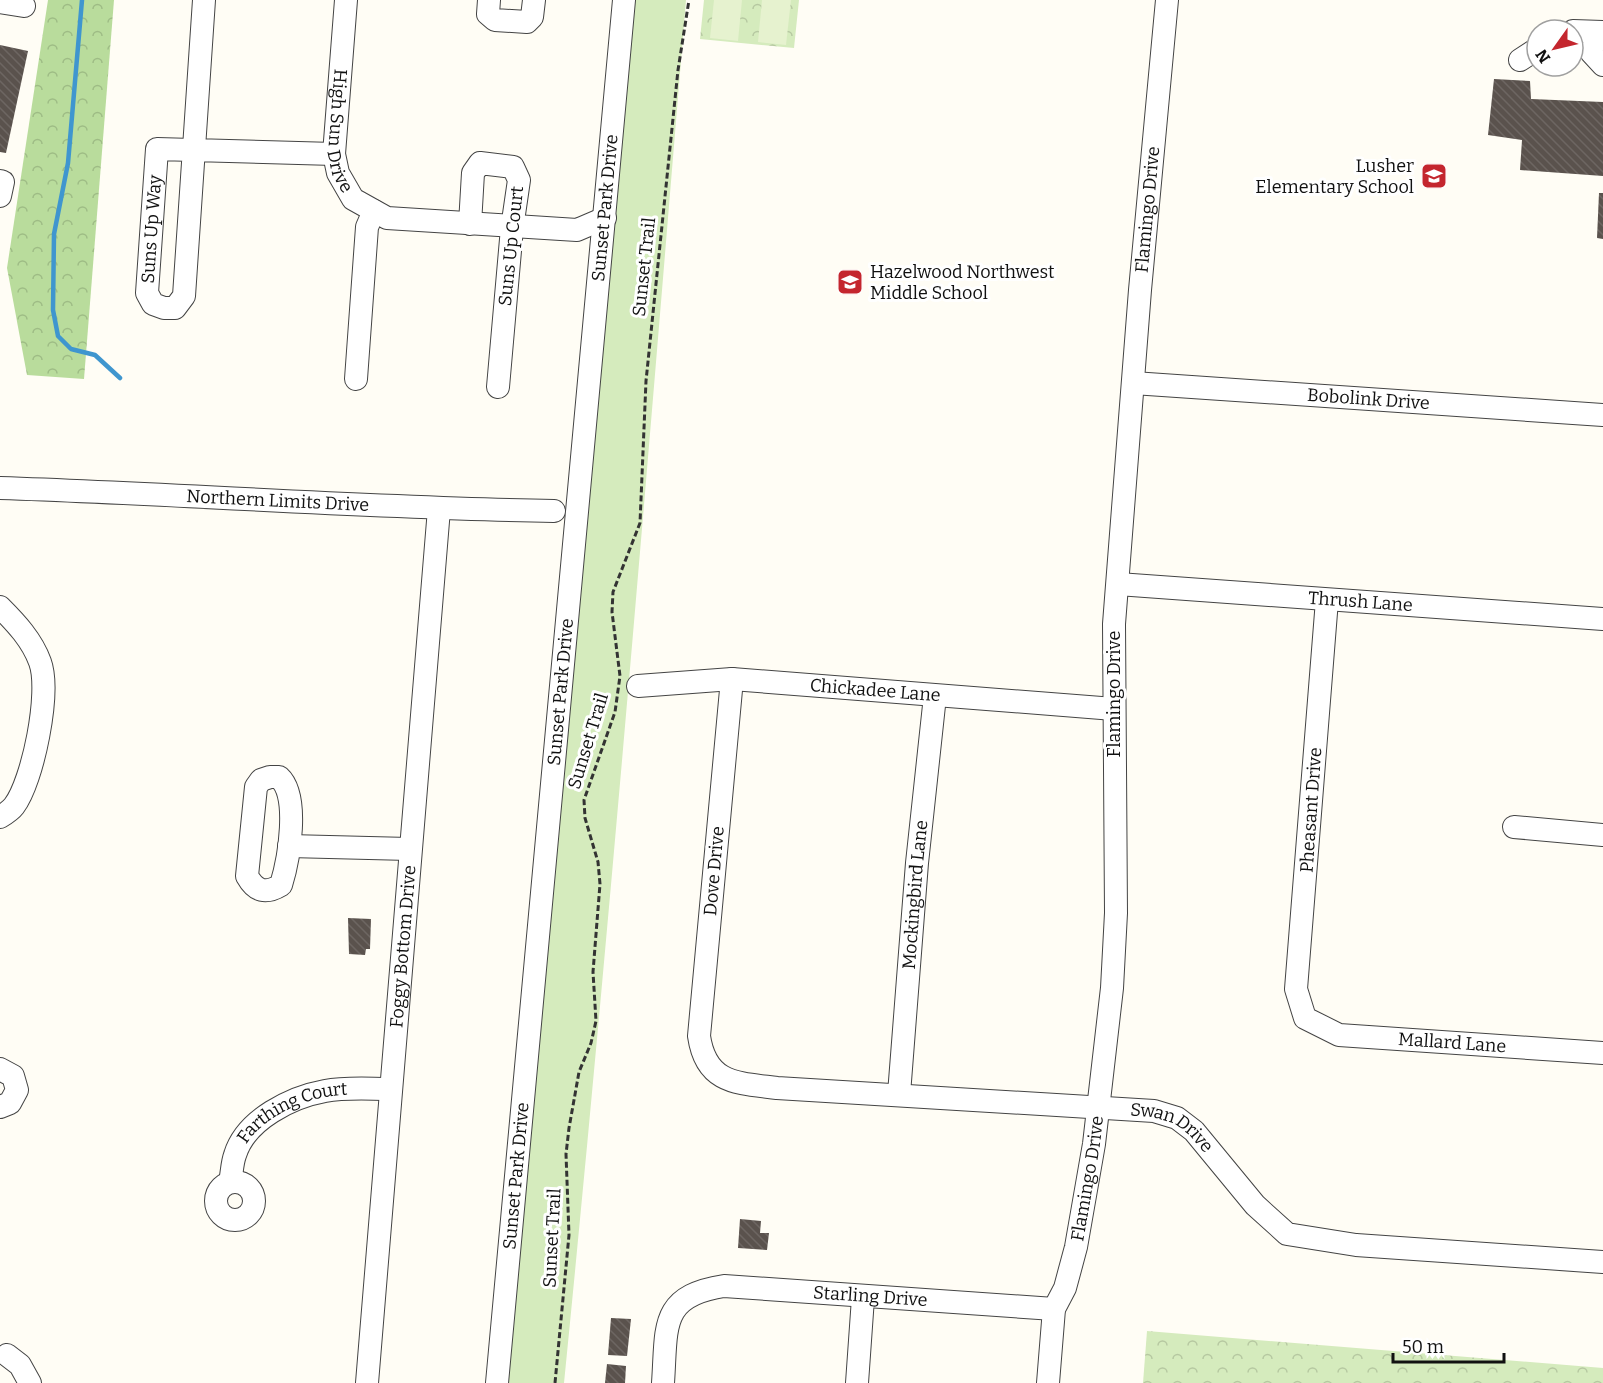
<svg xmlns="http://www.w3.org/2000/svg" width="1603" height="1383" font-family="Bitter,serif">
  <defs>
    <pattern id="forest-crowns" width="20" height="18" patternUnits="userSpaceOnUse" patternTransform="scale(1.5)"><rect width="20" height="18" fill="#b9dc9c"/><path d="M2 6a3 3 0 1 1 6 0M12 15a3 3 0 1 1 6 0" fill="none" stroke="#9ebc85"/></pattern>
    <pattern id="park-crowns" width="20" height="18" patternUnits="userSpaceOnUse" patternTransform="scale(1.5)"><rect width="20" height="18" fill="#d5ebbd"/><path d="M2 6a3 3 0 1 1 6 0M12 15a3 3 0 1 1 6 0" fill="none" stroke="#b6c8a1"/></pattern>
    <pattern id="building-back-hatch" width="6" height="6" patternUnits="userSpaceOnUse" patternTransform="scale(1.5)"><rect width="6" height="6" fill="#5a524d"/><path d="M-1 5l2 2M0 0l6 6M5-1l2 2" fill="none" stroke="#6d6662"/></pattern>
  </defs>
  <rect width="100%" height="100%" fill="#fffdf5"/>
  <path fill="#d5ebbd" d="M631 0H686C648 461 610 923 564 1383H504Z"/>
  <path fill="url(#forest-crowns)" d="M48 0H114L84 379 27 375 7 268Z"/>
  <g fill="url(#park-crowns)">
    <path d="M704 0H799L794 48 700 39Z"/>
    <path d="M1147 1331 1603 1368V1383H1143Z"/>
  </g>
  <g fill="#e6f2cf">
    <path d="M714 0H742L738 41 710 38Z"/>
    <path d="M762 0H791L786 45 758 42Z"/>
  </g>
  <g fill="none" stroke-linecap="round" stroke-linejoin="round">
    <path stroke="#3f96cf" stroke-width="4.5" d="M82 0 68 163 54 234 53 310 58 336 71 349 95 355 120 378"/>
  </g>
  <g fill="url(#building-back-hatch)">
    <path d="M0 45 28 51 6 153 0 152Z"/>
    <path d="M1494 79 1530 81 1531 99 1603 102V176L1520 170 1522 140 1488 135Z"/>
    <path d="M1599 193H1603V239L1597 238Z"/>
    <path d="M348 918 371 919 370 949H366L365 955 349 954Z"/>
    <path d="M740 1219 761 1221 760 1233H769L767 1250 738 1248Z"/>
    <path d="M611 1318 631 1319 627 1356 608 1355Z"/>
    <path d="M607 1364 626 1366 625 1383H605Z"/>
  </g>
  <g fill="none" stroke-linecap="round" stroke-linejoin="round">
    <g stroke="#444" stroke-width="24">
      <g id="minor">
        <path id="s1" d="M204 0 184 296 175 308H164L153 304 147 293 157 149 334 154"/>
        <path id="s2" d="M346 0 334 154 338 173 353 199 387 218 577 230 605 218"/>
        <path d="M489 0 488 14 495 20 527 22 532 17 534 0"/>
        <path d="M0 2 24 6"/>
        <path d="M1573 31 1603 32"/>
        <path d="M1603 36 1595 43 1591 52 1603 65"/>
        <path d="M1520 60 1537 49"/>
        <path d="M0 181 3 182 0 196"/>
        <path d="M470 224 473 173 480 163 513 167 519 180 512 228 498 387"/>
        <path d="M356 379 367 227 374 211"/>
        <path id="s3" d="M1133 383 1603 415"/>
        <path id="s4" d="M0 488C185 494 369 508 554 511"/>
        <path id="s5" d="M1118 584 1603 619"/>
        <path id="s6" d="M1327 600 1296 989 1305 1018 1339 1035 1603 1053"/>
        <path d="M0 607C16 623 32 640 40 662 51 692 33 781 14 806 11 810 5 814 0 817"/>
        <path id="s7" d="M732 679 699 1036C706 1084 737 1083 777 1088L1154 1111 1177 1118 1194 1131 1255 1205 1287 1234 1356 1245 1603 1262"/>
        <path id="s8" d="M638 686 732 679 1114 709"/>
        <path d="M270 777H279C300 796 289 859 281 885 266 894 256 892 247 876L256 787 261 780Z"/>
        <path d="M1514 827 1603 835"/>
        <path d="M289 846 409 849"/>
        <path d="M0 1069 13 1076 17 1090 10 1103 0 1107"/>
        <path id="s9" d="M899 1094 917 863 935 696"/>
        <circle cx="235" cy="1201" r="19"/>
        <path id="s10" d="M230 1182C232 1173 232 1163 235 1155 246 1119 292 1097 325 1091 346 1087 369 1089 390 1089"/>
        <path d="M7 1355 20 1365 30 1383"/>
        <path id="s11" d="M367 1383 439 509"/>
        <path id="s12" d="M497 1383 624 0"/>
        <path id="s13" d="M663 1383C667 1327 659 1296 724 1286L1054 1309"/>
        <path d="M857 1383 863 1298"/>
        <path id="s14" d="M1048 1383 1054 1309 1065 1288 1076 1247 1094 1144 1112 988 1116 913 1114 624 1140 290 1167 0"/>
      </g>
    </g>
    <path stroke="#333" stroke-width="3" stroke-dasharray="6 3" stroke-linecap="butt" d="M555 1383 569 1235 566 1154 569 1128 579 1072 591 1043 596 1021 593 972 600 884 598 862 585 818 584 800 615 712 620 676 612 612 613 592 640 523 646 381 678 70 689 0"/>
    <use href="#minor" stroke="#fff" stroke-width="22"/>
  </g>
  <defs>
    <g id="school-square" transform="scale(1.35)"><rect x="-9" y="-9" width="18" height="18" rx="4" fill="#c4262e" stroke="#fff"/><path d="M0-5L7-2L0 1L-7-2ZM-4 1L0 2.5L4 1V4Q0 6-4 4Z" fill="#fff"/></g>
  </defs>
  <g fill-rule="evenodd">
    <use href="#school-square" x="1434" y="176"/>
    <use href="#school-square" x="850" y="282"/>
  </g>
  <g text-anchor="middle" stroke-width="6" stroke-linejoin="round" paint-order="stroke">
    <g font-size="18" fill="#111" stroke="#fff">
      <text dy="6" stroke="none"><textPath href="#s2" startOffset="132">High Sun Drive</textPath></text>
      <text dy="6" stroke="none"><textPath href="#s12" startOffset="1180">Sunset Park Drive</textPath></text>
      <text dy="6" stroke="none"><textPath href="#s14" startOffset="1182">Flamingo Drive</textPath></text>
      <text dy="6" stroke="none"><textPath href="#s1" startOffset="411">Suns Up Way</textPath></text>
      <text transform="translate(511 246) rotate(-84)" y="6">Suns Up Court</text>
      <text transform="translate(644 267) rotate(-84)" y="6">Sunset Trail</text>
      <text dy="6" stroke="none"><textPath href="#s3" startOffset="236">Bobolink Drive</textPath></text>
      <text dy="6" stroke="none"><textPath href="#s4" startOffset="278">Northern Limits Drive</textPath></text>
      <text dy="6" stroke="none"><textPath href="#s5" startOffset="243">Thrush Lane</textPath></text>
      <text dy="6" stroke="none"><textPath href="#s8" startOffset="238">Chickadee Lane</textPath></text>
      <text dy="6" stroke="none"><textPath href="#s12" startOffset="694">Sunset Park Drive</textPath></text>
      <text transform="translate(1114 694) rotate(-90)" y="6">Flamingo Drive</text>
      <text transform="translate(588 741) rotate(-73)" y="6">Sunset Trail</text>
      <text transform="translate(1311 810) rotate(-86)" y="6">Pheasant Drive</text>
      <text transform="translate(714 871) rotate(-85)" y="6">Dove Drive</text>
      <text dy="6" stroke="none"><textPath href="#s9" startOffset="200">Mockingbird Lane</textPath></text>
      <text dy="6" stroke="none"><textPath href="#s11" startOffset="438">Foggy Bottom Drive</textPath></text>
      <text dy="6" stroke="none"><textPath href="#s6" startOffset="572">Mallard Lane</textPath></text>
      <text dy="6" stroke="none"><textPath href="#s10" startOffset="104">Farthing Court</textPath></text>
      <text dy="6" stroke="none"><textPath href="#s7" startOffset="864">Swan Drive</textPath></text>
      <text dy="6" stroke="none"><textPath href="#s12" startOffset="208">Sunset Park Drive</textPath></text>
      <text dy="6" stroke="none"><textPath href="#s14" startOffset="210">Flamingo Drive</textPath></text>
      <text transform="translate(552 1238) rotate(-87)" y="6">Sunset Trail</text>
      <text dy="6" stroke="none"><textPath href="#s13" startOffset="278">Starling Drive</textPath></text>
    </g>
    <g font-size="18" fill="#111" stroke="#fff" text-anchor="end">
      <text x="1414" y="172">Lusher<tspan x="1414" dy="21">Elementary School</tspan></text>
      <text x="870" y="278" text-anchor="start">Hazelwood Northwest<tspan x="870" dy="21">Middle School</tspan></text>
    </g>
  </g>
  <g transform="translate(1555 48) rotate(236)"><circle r="28" fill="#ffffff" stroke="#a0a0a0" stroke-width="1.5"/>
  <path d="M0-4.5L10 22L0 15L-10 22Z" fill="#c4262e"/>
  <text y="-9" font-size="16" font-weight="bold" text-anchor="middle" fill="#111111">N</text>
  </g>
  <path d="M1393 1353v9h111v-9" fill="none" stroke="#111111" stroke-width="3"/>
  <text x="1402" y="1353" font-size="18" fill="#111111" stroke="#ffffff" stroke-width="4.5" paint-order="stroke">50 m</text>
</svg>
